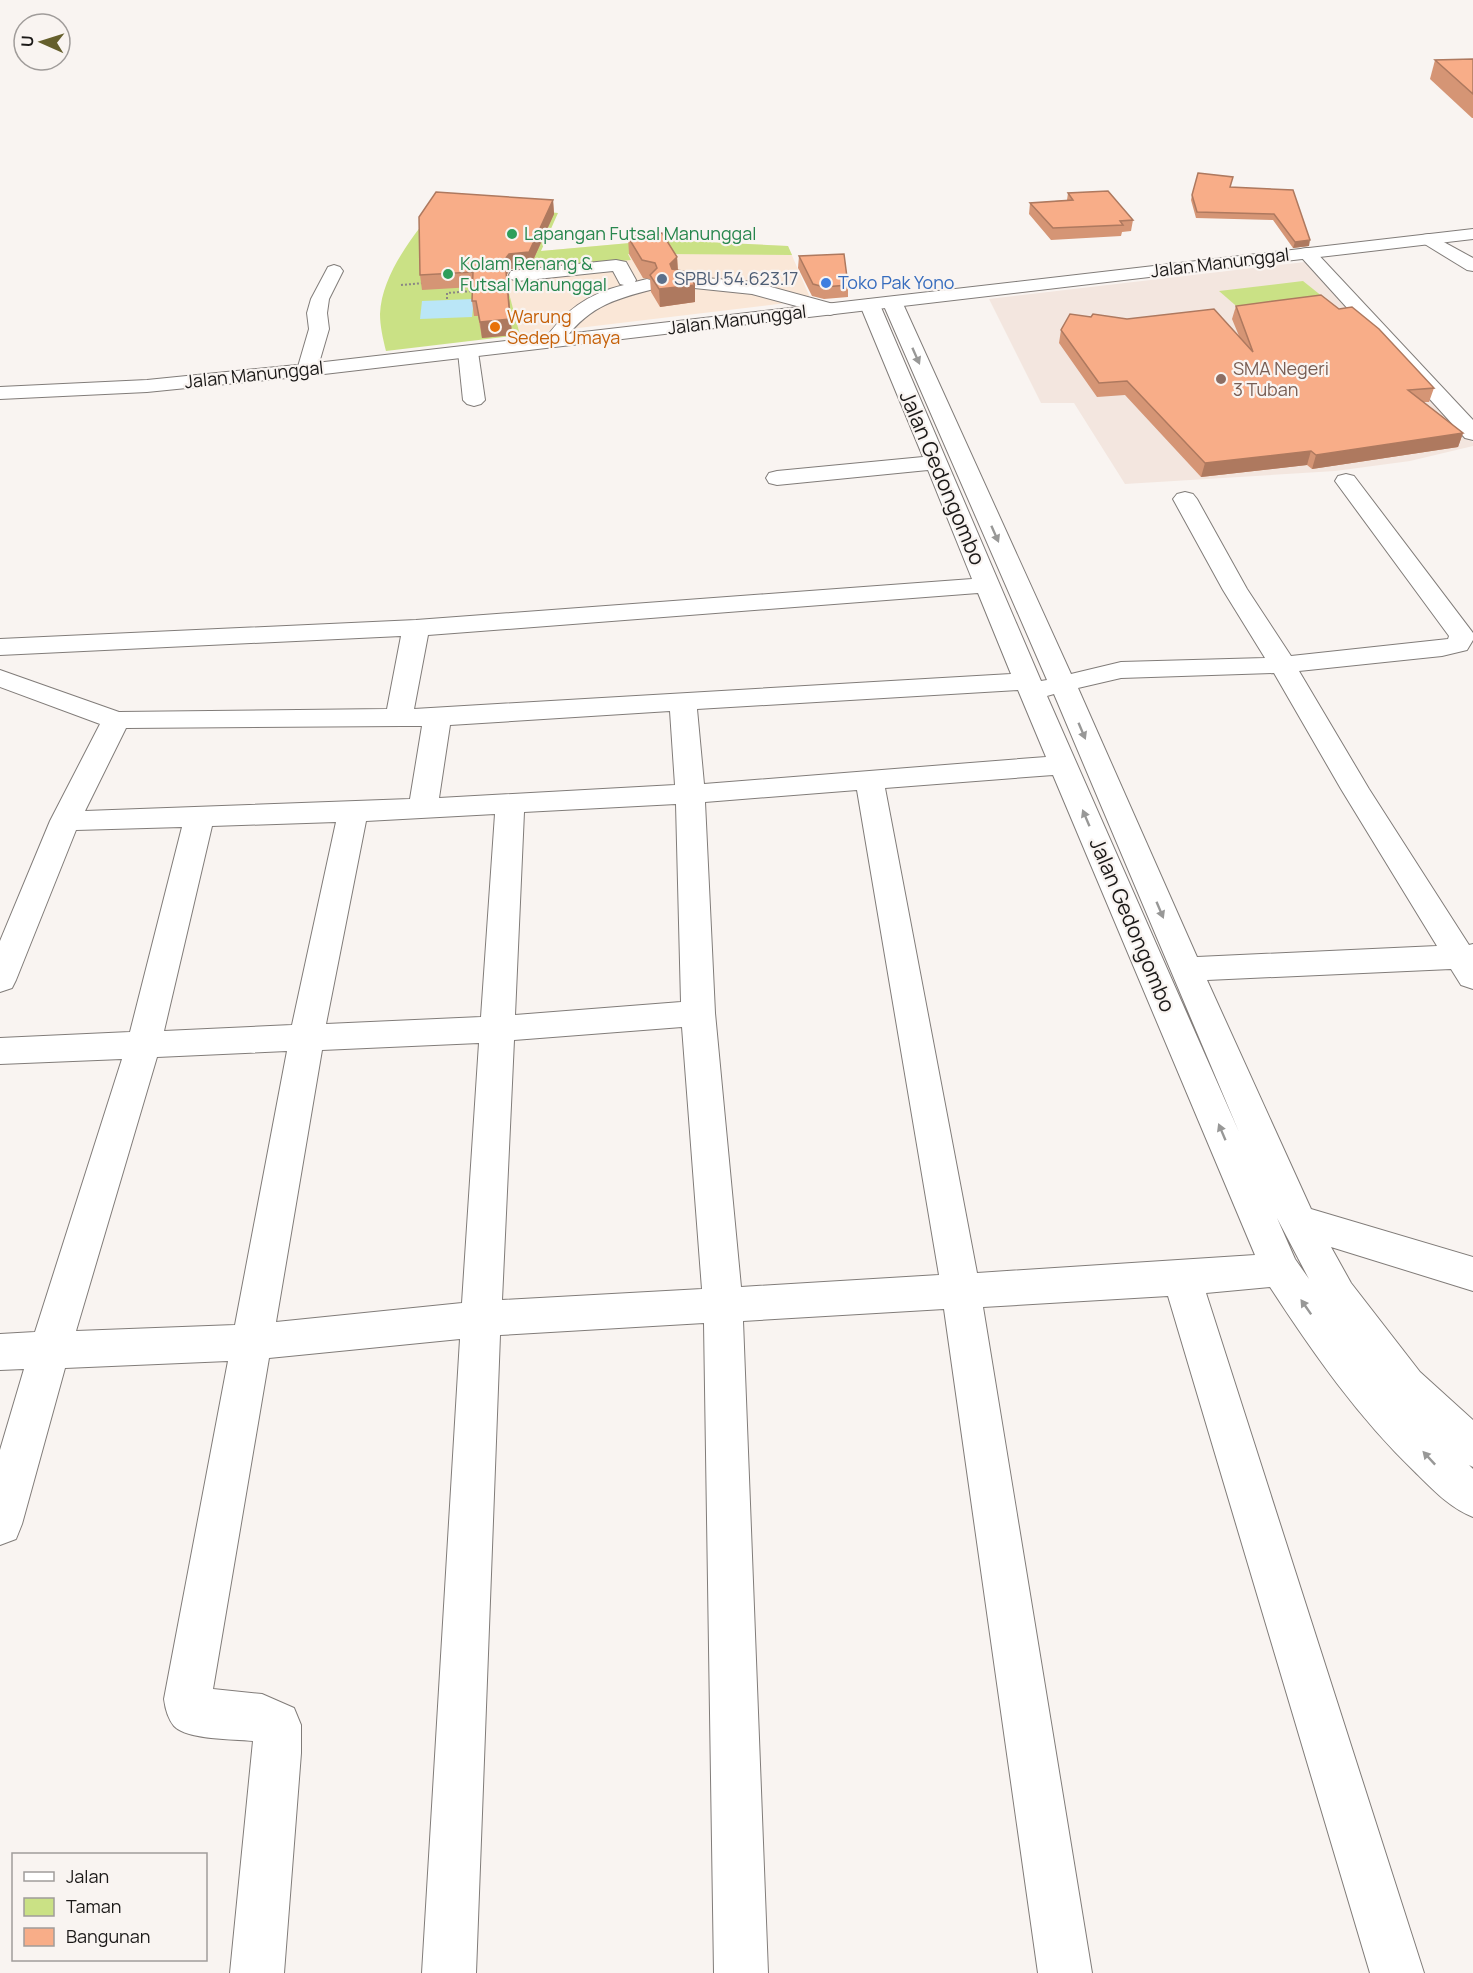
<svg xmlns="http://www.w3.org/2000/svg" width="1473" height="1973" font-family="Manrope,sans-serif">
  <rect width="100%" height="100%" fill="#f9f4f1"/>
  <path fill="#fae7d7" d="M663 240 788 246 811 300 520 335 500 262 541 251Z"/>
  <path fill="#f3e6df" d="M1305 262 1456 423 1473 443V446L1410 461 1335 471 1125 484 1074 403H1041L989 299Z"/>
  <g fill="#cae185">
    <path d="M441 200 558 213 541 251 663 240 788 246 792 255 666 254 664 250 628 254 631 260 565 266 562 258 501 263 520 335 386 351C383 339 380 326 380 314 382 271 417 232 441 200Z"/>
    <path d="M1303 281 1328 301 1242 311 1219 291Z"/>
  </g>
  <path fill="#bae6f7" d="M474 299 472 317 420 319 422 301Z"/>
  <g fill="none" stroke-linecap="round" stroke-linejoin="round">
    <g stroke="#817c79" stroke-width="2">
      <g id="minor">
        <path d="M1429 234 1473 258V271L1467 270 1423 243 1420 239 1423 235Z"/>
        <path d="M1307 248 1313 249 1473 420V440L1465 438 1301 257 1298 253 1301 249Z"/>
        <path d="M616 260 626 262 636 280 635 282 647 279 654 281 656 285 654 289C610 300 586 308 560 346H546L543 342C564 311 587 294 624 285L620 284 613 271 518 281 511 279 509 275 511 271Z"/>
        <path d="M334 265 340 267 343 271 329 299 327 313 329 329 317 370 314 374H300L297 370 309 329 307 313 311 299 328 267Z"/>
        <path d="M682 276 753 282 837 305 840 309 837 313 830 315 752 294 675 286 673 282 675 278Z"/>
        <path d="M870 299 877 301 880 305 1041 681 1047 680 884 306 887 302H901L904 306 1071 674 1121 662 1265 658 1223 590 1173 499 1177 494 1185 492 1193 494 1197 499 1247 589 1291 656 1448 639 1449 636 1335 481 1338 476 1346 474 1354 476 1473 633V640L1467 650 1442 656 1299 671 1369 789 1469 945 1473 944V989L1461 985 1451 969 1207 980 1311 1209 1473 1257V1291L1331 1247 1351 1283 1420 1372 1473 1420V1467L1469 1465 1473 1469V1517C1450 1508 1433 1490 1415 1472 1358 1417 1313 1353 1270 1287L1206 1293 1424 1973H1370L1168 1296 983 1307 1092 1973H1038L944 1309 743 1321 768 1973H714L704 1323 500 1335 476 1973H422L460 1339 269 1358 213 1689 262 1694 294 1708 301 1725V1753L284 1973H230L253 1741C234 1739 187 1740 174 1726 168 1719 165 1707 164 1699L228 1361 65 1368 22 1524 16 1539 0 1545V1450L24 1369 0 1370V1334L35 1332 122 1059 0 1064V1038L130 1032 182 827 76 830 16 980 12 988 0 992V941L50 821 100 724 0 687V670L119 712 387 709 401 636 0 655V639L416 620 972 579 928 470 777 485 769 483 766 478 769 473 777 471 923 457 860 305 863 301ZM978 593 1011 674 414 709 428 635ZM1274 673 1341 789 1437 946 1197 957 1078 688 1121 678ZM1018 690 1046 757 704 784 697 709ZM1054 694 1239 1132 1047 696ZM670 711 675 785 439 798 450 725ZM402 726H422L410 799 85 811 126 728ZM1053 775 1255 1255 977 1273 885 788ZM857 790 939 1275 741 1287 715 1013 705 802ZM676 804 681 1002 515 1015 524 812ZM495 814 481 1017 326 1024 366 821ZM336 822 292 1025 164 1031 212 826ZM682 1027 702 1289 502 1300 514 1040ZM479 1043 462 1303 276 1322 322 1050ZM287 1051 235 1325 76 1331 157 1057ZM1277 1218 1309 1279 1295 1259Z"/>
        <path d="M468 346 475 348 478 352 485 400 481 404 474 406 467 404 463 400 458 352 461 348Z"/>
      </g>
    </g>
    <g stroke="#817c79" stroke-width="2">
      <path id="highway" d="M1473 229V239L307 376 147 392 0 399V387L147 380 307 364Z"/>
    </g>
    <g stroke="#8b8785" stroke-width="2" stroke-dasharray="2 2" stroke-linecap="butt">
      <path d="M401 285 424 283"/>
      <path d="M447 299V293L473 291 472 282"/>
    </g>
    <use href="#minor" fill="#fff" fill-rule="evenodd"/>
    <use href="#highway" fill="#fff" fill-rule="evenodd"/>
  </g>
  <g fill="#d59575">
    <path d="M1473 59V118H1472L1430 79 1435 60Z"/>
    <path d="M1230 187 1293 190 1309 246 1293 248 1273 220 1196 218 1191 200 1192 195Z"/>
    <path d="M1068 193 1133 220 1131 231 1122 232 1121 236 1051 240 1029 214 1030 203 1067 200Z"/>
    <path d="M553 200 554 214 530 267 511 269 507 274 512 335 482 338 478 316H474L472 301 473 287 422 290 420 275Z"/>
    <path d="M628 237 677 257 678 270 695 302 660 307 651 292 650 279 643 278 629 254Z"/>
    <path d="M799 256 848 285V297L824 299 812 296 798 268Z"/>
    <path d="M1236 306 1434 388 1429 402H1423L1463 433 1458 447 1312 469 1307 465 1201 477 1125 395 1097 397 1059 343 1061 330 1091 317 1239 336 1232 319Z"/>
  </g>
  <g fill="#ae795f">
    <path d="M553 200 554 214 530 267 511 269 507 274 512 335 482 338 480 322 505 259Z"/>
    <path d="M1310 240 1309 246 1293 248 1295 242Z"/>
    <path d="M677 257 678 275 671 281 670 264Z"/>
    <path d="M695 285V302L660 307 659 289Z"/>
    <path d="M1463 433 1458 447 1312 469 1316 455Z"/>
    <path d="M1311 451 1307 465 1201 477 1205 463Z"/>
  </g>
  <g fill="#f8ad88" stroke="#ae795f" stroke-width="1.5">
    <path d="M1473 59V94L1435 60Z"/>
    <path d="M1198 173 1233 177 1230 187 1293 190 1310 240 1295 242 1274 214 1197 212 1192 195Z"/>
    <path d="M1108 191 1133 220 1120 221 1123 225 1053 228 1030 203 1073 200 1068 193Z"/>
    <path d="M436 192 553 200 529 252 509 254 505 259 510 319 480 322 476 301H472L473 272 420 275 419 217Z"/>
    <path d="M662 233 677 257 670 264 672 269 687 272 695 285 659 289 650 275 657 268 655 263 642 260 628 237Z"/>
    <path d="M844 254 848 285 824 287 813 284 799 256Z"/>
    <path d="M1321 295 1339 309 1352 307 1379 329 1434 388 1408 390 1463 433 1316 455 1311 451 1205 463 1127 381 1099 383 1061 330 1070 314 1091 317 1093 314 1127 319 1214 309 1253 352 1236 306Z"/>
  </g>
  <defs><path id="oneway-solid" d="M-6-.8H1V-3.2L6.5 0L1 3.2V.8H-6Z" transform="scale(1.5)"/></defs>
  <g fill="#989897">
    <use href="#oneway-solid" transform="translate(916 356) rotate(66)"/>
    <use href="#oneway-solid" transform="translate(995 534) rotate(66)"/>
    <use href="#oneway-solid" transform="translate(1082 731) rotate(67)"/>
    <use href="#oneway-solid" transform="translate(1086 818) rotate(-113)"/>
    <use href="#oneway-solid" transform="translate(1160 910) rotate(67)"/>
    <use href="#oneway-solid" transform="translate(1222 1132) rotate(-113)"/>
    <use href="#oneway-solid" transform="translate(1306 1307) rotate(-125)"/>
    <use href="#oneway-solid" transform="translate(1429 1458) rotate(-133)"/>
  </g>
  <g fill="#2e9e5b" stroke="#f9f4f1" stroke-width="2">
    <circle cx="512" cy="234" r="6"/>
    <circle cx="448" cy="274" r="6"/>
  </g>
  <circle fill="#5c6f8a" stroke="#f9f4f1" stroke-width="2" cx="662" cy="279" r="6"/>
  <circle fill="#3f7fe0" stroke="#f9f4f1" stroke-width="2" cx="826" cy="283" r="6"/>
  <circle fill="#e8710a" stroke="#f9f4f1" stroke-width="2" cx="495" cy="327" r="6"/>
  <circle fill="#8d6e63" stroke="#f9f4f1" stroke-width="2" cx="1221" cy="379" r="6"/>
  <g text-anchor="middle" stroke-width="4.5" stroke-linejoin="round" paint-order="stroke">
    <g font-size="18" fill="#27864d" stroke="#f9f4f1" text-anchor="start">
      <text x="524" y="240">Lapangan Futsal Manunggal</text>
      <text x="460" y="270">Kolam Renang &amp;<tspan x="460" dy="21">Futsal Manunggal</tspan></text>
    </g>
    <g font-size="18" fill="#1b1918" stroke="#f9f4f1">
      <text transform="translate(1220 263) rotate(-7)" y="6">Jalan Manunggal</text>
      <text transform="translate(737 320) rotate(-7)" y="6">Jalan Manunggal</text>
      <text transform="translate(254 375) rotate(-6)" y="6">Jalan Manunggal</text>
    </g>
    <g font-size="18" fill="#4e5e75" stroke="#f9f4f1" text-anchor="start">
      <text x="674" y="285">SPBU 54.623.17</text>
    </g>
    <g font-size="18" fill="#366cbe" stroke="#f9f4f1" text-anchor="start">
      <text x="838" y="289">Toko Pak Yono</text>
    </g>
    <g font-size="18" fill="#c56008" stroke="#f9f4f1" text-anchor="start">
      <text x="507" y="323">Warung<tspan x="507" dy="21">Sedep Umaya</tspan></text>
    </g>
    <g font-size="18" fill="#785e54" stroke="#f9f4f1" text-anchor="start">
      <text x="1233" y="375">SMA Negeri<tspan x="1233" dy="21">3 Tuban</tspan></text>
    </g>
    <g font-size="21" fill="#1b1918" stroke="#f9f4f1">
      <text transform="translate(942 478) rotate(67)" y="7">Jalan Gedongombo</text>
      <text transform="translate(1132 925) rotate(67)" y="7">Jalan Gedongombo</text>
    </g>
  </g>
  <rect x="12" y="1853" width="195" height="108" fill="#f9f4f1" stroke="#a09c9a" stroke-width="1.5"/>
  <rect x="24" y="1872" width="30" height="9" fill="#ffffff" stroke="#a09c9a" stroke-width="1.5"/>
  <text x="66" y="1883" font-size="18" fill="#1b1918">Jalan</text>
  <rect x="24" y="1898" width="30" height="18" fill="#cae185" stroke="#a09c9a" stroke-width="1.5"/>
  <text x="66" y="1913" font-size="18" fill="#1b1918">Taman</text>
  <rect x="24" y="1928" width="30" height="18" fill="#f8ad88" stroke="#a09c9a" stroke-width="1.5"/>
  <text x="66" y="1943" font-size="18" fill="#1b1918">Bangunan</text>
  <g transform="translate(42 42) rotate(273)"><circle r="28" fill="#f9f4f1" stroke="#a09c9a" stroke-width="1.5"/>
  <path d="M0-4.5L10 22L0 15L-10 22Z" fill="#655f2c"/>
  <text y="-9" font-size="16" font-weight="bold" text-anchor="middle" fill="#1b1918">U</text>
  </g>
</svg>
